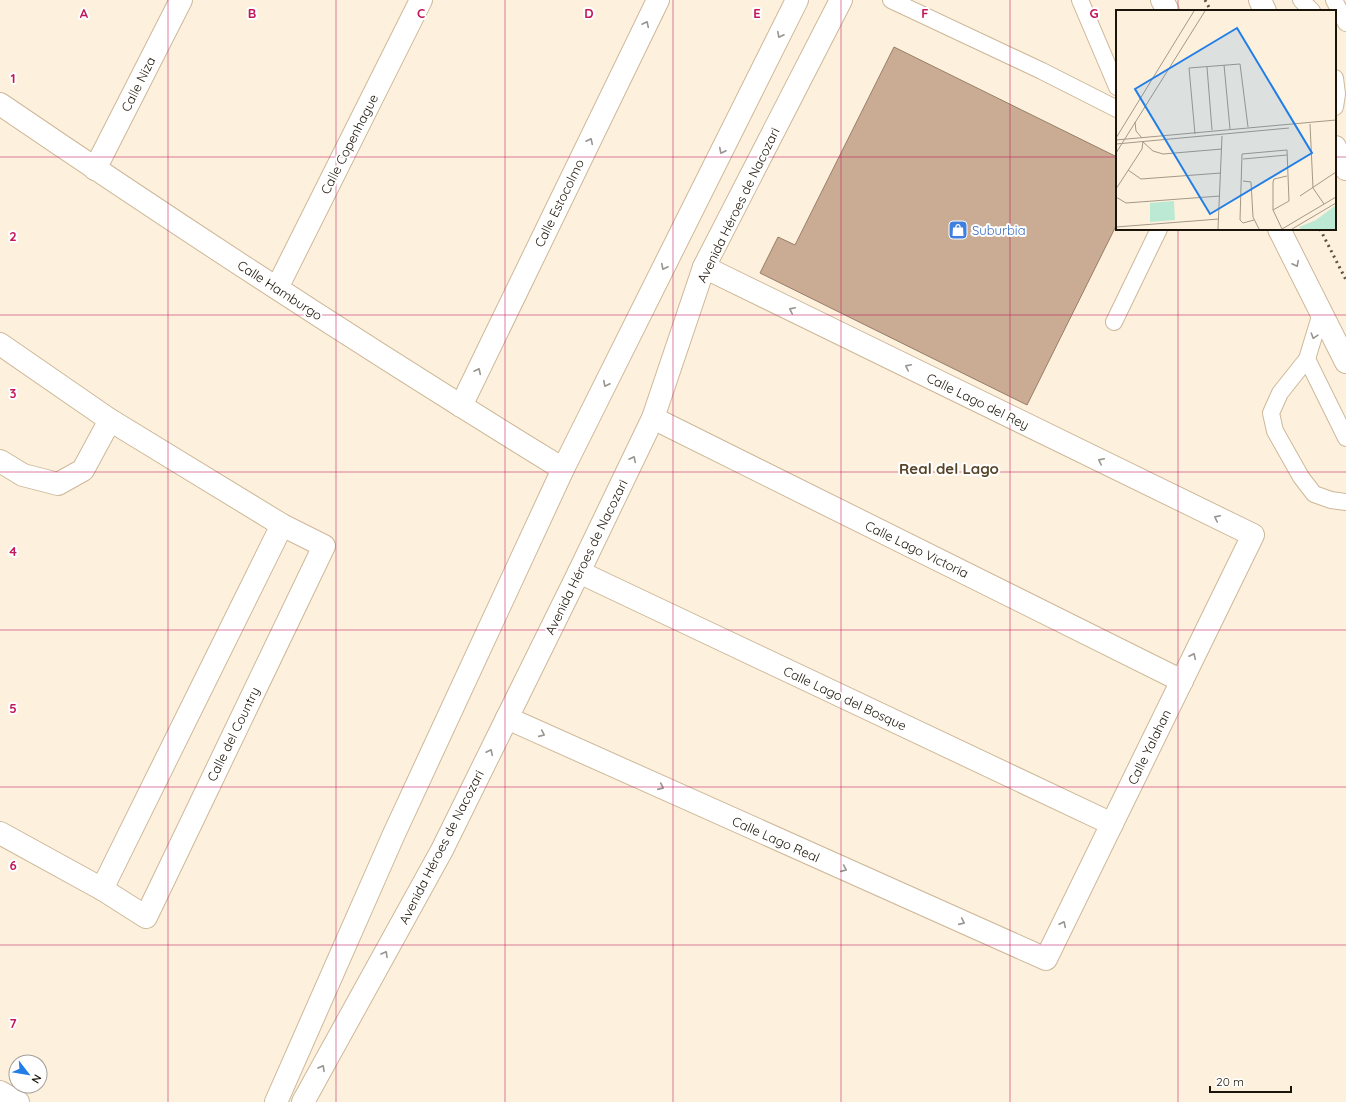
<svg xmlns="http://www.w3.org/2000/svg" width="1346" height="1102" font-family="Quicksand,sans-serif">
  <rect width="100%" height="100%" fill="#fdf1dd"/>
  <path fill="#c9ac93" stroke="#987d65" d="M894 47 1117 157V224L1027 405 760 273 778 237 795 245Z"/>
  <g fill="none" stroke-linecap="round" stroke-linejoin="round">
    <g stroke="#cdb899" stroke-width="18">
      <g id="service">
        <path d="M891 0 1042 71 1117 109"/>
        <path d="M1080 0 1117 87"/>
        <path d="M1301 0 1312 11"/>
        <path d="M1334 0 1346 23"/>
        <path d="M1335 78 1337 94 1335 107"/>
        <path d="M1321 313 1307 359 1280 393 1271 413 1275 431 1301 477 1314 494 1331 500 1346 502"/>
        <path d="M1114 322 1159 229"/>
        <path d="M1307 359 1346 438"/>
      </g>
    </g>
    <g stroke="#cdb899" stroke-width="24">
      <g id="minor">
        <path d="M0 104C185 230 372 352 563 469"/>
        <path d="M95 169 181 0"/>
        <path d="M277 288 421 0"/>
        <path d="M0 344 110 420 282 525 324 546 146 917 102 889 0 833"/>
        <path d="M461 406 658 0"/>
        <path d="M653 418 1182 681"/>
        <path d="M0 461 23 475 58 484 83 470 110 420"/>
        <path d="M579 572 1112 824"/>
        <path d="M507 718 1046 959 1253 535 704 267"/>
        <path d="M102 889 282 525"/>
        <path d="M0 1092 18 1102"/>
      </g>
    </g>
    <g stroke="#cdb899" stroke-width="24">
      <g id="secondary">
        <path d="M1162 0 1168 11"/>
        <path d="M1260 0 1265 11"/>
        <path d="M1335 147 1346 169"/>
        <path d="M1279 229 1346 362"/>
        <path d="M276 1102 394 834 563 469 797 0"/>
        <path d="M303 1102 442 850 579 572 653 418 704 267 841 0"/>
      </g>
    </g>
    <use href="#service" stroke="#fff" stroke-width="16"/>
    <use href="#minor" stroke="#fff" stroke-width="22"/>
    <use href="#secondary" stroke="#fff" stroke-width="22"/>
    <g stroke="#595142" stroke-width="3" stroke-dasharray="2 4" stroke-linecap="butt">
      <path d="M1205 0 1211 11"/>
      <path d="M1320 229 1346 280"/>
    </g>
  </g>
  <defs><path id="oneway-chevron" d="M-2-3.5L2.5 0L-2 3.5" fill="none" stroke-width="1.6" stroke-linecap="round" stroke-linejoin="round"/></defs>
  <g stroke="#989590">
    <use href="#oneway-chevron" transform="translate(646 24) rotate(-64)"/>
    <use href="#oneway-chevron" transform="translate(780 35) rotate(117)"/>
    <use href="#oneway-chevron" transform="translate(590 141) rotate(-64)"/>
    <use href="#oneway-chevron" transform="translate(722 151) rotate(117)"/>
    <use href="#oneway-chevron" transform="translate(1296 264) rotate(63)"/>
    <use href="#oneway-chevron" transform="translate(664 267) rotate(117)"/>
    <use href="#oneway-chevron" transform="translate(792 310) rotate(-154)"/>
    <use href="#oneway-chevron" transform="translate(1314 336) rotate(107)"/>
    <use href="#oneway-chevron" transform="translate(908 367) rotate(-154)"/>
    <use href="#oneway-chevron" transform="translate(478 371) rotate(-64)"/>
    <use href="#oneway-chevron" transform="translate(606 384) rotate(117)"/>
    <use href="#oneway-chevron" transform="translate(633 459) rotate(-64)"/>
    <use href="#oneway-chevron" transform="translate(1101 461) rotate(-154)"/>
    <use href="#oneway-chevron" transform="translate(1217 518) rotate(-154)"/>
    <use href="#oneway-chevron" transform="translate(1193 656) rotate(-64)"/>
    <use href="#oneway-chevron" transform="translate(542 734) rotate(24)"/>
    <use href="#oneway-chevron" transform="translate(490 752) rotate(-64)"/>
    <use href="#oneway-chevron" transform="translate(661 787) rotate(24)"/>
    <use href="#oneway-chevron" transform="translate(844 869) rotate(24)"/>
    <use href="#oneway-chevron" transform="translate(962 922) rotate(24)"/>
    <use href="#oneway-chevron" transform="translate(1063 924) rotate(-64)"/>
    <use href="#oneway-chevron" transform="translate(385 954) rotate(-61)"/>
    <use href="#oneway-chevron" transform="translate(322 1068) rotate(-61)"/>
  </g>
  <path fill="none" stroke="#c2185b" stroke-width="1" stroke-opacity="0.55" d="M168 0V1102M336 0V1102M505 0V1102M673 0V1102M841 0V1102M1010 0V1102M1178 0V11M0 157H1117M1335 157H1346M1178 229V1102M0 315H1346M0 472H1346M0 630H1346M0 787H1346M0 945H1346"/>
  <defs>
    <g id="shop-square" transform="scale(1)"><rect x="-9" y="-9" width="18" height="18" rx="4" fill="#3f7fe0" stroke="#fff"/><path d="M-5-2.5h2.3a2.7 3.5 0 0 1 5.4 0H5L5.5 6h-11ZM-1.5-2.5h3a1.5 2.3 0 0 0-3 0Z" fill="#fff"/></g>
  </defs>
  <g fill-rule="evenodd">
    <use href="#shop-square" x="958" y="230"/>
  </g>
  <g text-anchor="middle" stroke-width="4" stroke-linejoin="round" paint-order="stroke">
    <g font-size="13" fill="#1b1408" stroke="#fff">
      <text transform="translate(138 84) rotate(-63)" y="5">Calle Niza</text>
      <text transform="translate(349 144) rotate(-63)" y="5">Calle Copenhague</text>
      <text transform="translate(559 203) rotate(-64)" y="5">Calle Estocolmo</text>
      <text transform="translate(738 205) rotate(-64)" y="5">Avenida Héroes de Nacozari</text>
      <text transform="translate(280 290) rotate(33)" y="5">Calle Hamburgo</text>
      <text transform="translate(978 401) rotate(26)" y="5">Calle Lago del Rey</text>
      <text transform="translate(917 549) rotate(26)" y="5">Calle Lago Victoria</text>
      <text transform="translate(586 557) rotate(-64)" y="5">Avenida Héroes de Nacozari</text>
      <text transform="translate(845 698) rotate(25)" y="5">Calle Lago del Bosque</text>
      <text transform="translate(233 734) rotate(-64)" y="5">Calle del Country</text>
      <text transform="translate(1149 747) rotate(-64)" y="5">Calle Yalahan</text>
      <text transform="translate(776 839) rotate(24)" y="5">Calle Lago Real</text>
      <text transform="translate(441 847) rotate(-63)" y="5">Avenida Héroes de Nacozari</text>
    </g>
    <g font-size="13" fill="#366cbe" stroke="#fff" text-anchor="start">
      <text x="972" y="235">Suburbia</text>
    </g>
    <g font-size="15" font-weight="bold" fill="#564428" stroke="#fff">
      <text x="949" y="474">Real del Lago</text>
    </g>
  </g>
  <g transform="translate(1116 10)">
    <rect width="220" height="220" fill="#fdf1dd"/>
    <path d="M58 191 59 210 34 212V193ZM220 195V219H185L183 217 200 210Z" fill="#bce9d3"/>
    <path fill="none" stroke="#a39988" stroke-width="1" d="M108 55 114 119M91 57 96 120M19 112 20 121 26 128M194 114 197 178 208 194M79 124 73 58 124 54 132 117M0 128 78 1M0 130 220 110M27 132 37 141 47 144 106 139M0 134 173 118M0 143 89 1M127 149 171 145M12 160 25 169 105 163M127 171 135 172 137 207 143 219M0 179 26 139 27 131M184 186 220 162M0 187 10 193 104 186M138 210 127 213 124 210 126 144 171 140 173 191 157 200M0 217 103 209M102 219 106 126M166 219 157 200V172L158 169 171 166M166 219 220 187M176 219 220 193"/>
    <path fill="#227ee7" fill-opacity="0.15" stroke="#227ee7" stroke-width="2" d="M121 18 196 143 94 204 19 79Z"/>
    <rect width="220" height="220" fill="none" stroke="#1b1408" stroke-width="2"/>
  </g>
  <g font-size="13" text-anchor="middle" font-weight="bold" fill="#c2185b" stroke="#fff" stroke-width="4" stroke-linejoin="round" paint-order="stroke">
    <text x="84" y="18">A</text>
    <text x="252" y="18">B</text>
    <text x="421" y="18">C</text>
    <text x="589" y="18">D</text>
    <text x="757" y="18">E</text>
    <text x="925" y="18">F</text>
    <text x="1094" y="18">G</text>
    <text x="13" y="83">1</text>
    <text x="13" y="241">2</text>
    <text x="13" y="398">3</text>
    <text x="13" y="556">4</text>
    <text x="13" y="713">5</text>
    <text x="13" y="870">6</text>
    <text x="13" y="1028">7</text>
  </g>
  <g transform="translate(28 1074) rotate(121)"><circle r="19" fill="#ffffff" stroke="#a4a19c"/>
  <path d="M0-3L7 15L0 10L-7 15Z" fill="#227ee7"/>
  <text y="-6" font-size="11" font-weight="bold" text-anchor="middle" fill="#1b1408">N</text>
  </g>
  <path d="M1210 1086v6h81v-6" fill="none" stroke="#1b1408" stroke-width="2"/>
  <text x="1216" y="1086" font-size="12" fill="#1b1408" stroke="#ffffff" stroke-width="3" paint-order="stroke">20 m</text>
</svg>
